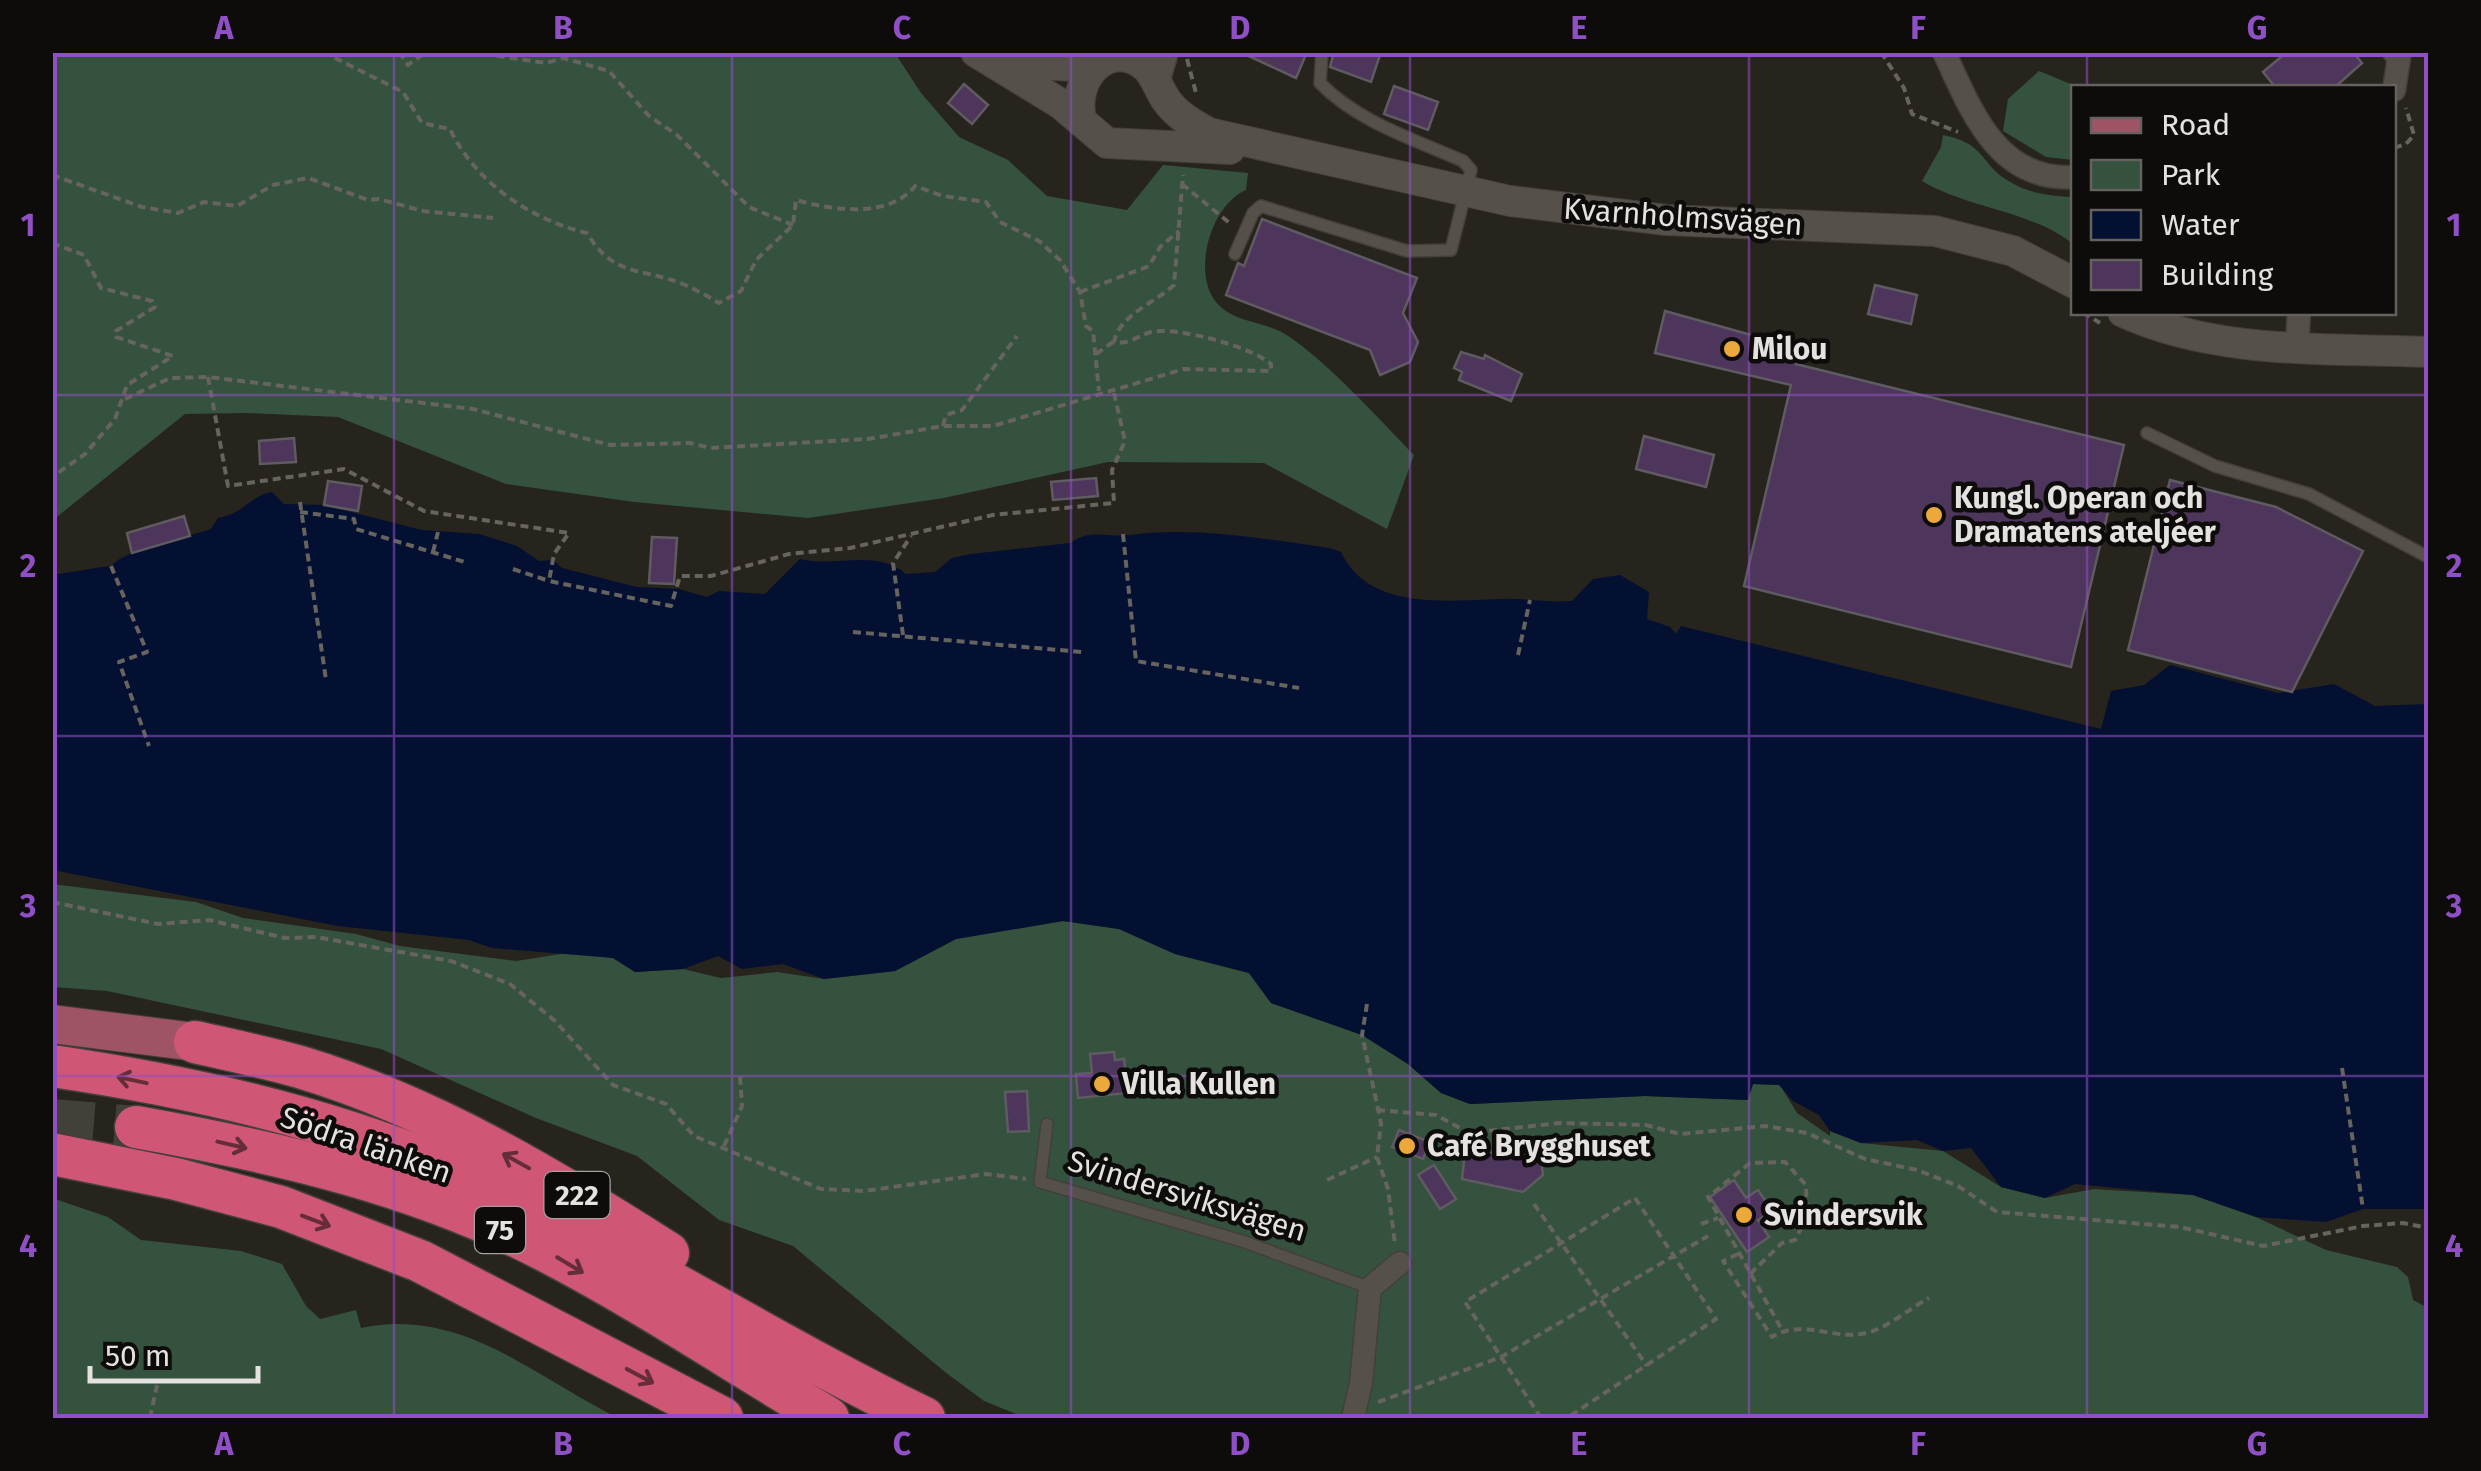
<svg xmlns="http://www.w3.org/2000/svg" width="2481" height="1471" font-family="'Fira Sans',sans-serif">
  <rect width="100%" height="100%" fill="#27231d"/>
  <g fill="#35523f">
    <path d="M53 52 895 53 921 93 959 137 1008 160 1047 196 1127 210 1163 165 1248 173 1246 190C1213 204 1194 264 1212 296 1227 323 1262 320 1285 334 1325 359 1380 420 1414 455L1387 529 1264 463 1108 462 944 498 808 518 634 502 506 484 338 417 246 413 185 414 53 520Z"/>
    <path d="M2039 71 2078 87 2074 88 2073 160 2046 157 2003 131 2008 99Z"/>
    <path d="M1943 135C1988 144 1979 165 2012 183 2030 194 2053 196 2073 197V244C2030 210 1969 209 1922 181L1941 147Z"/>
    <path d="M52 884 196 902 243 918 356 934 400 946 516 961 574 952 613 958 635 972 683 969 721 978 777 972 824 979 895 971 956 939 1063 921 1119 929 1175 954 1249 973 1271 1003 1362 1035 1408 1064 1441 1093 1470 1104 1645 1096 1747 1100 1753 1084 1780 1085 1797 1113 1830 1136V1131L1861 1143 1943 1151 2001 1187 2045 1198 2094 1189 2193 1195 2256 1217 2326 1250 2397 1267 2408 1277 2413 1300 2428 1308V1418H1026L984 1401 945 1372 793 1246 719 1220 637 1156 536 1118 381 1049 107 991 53 987Z"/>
    <path d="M52 1198 108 1217 141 1240 241 1251 282 1264 306 1306 320 1319 356 1310 361 1328C461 1307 534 1376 618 1418H53Z"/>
  </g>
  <path fill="#031032" d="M272 492 284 504 324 505 421 530 479 534 517 546 539 561 553 560 562 568 637 587 679 589 707 597 719 591 765 594 800 559C836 568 876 548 906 574L935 572 952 558 971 554 1070 543C1092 528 1105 538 1129 535 1193 526 1265 539 1330 548L1341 552C1369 612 1448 600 1502 599 1525 598 1548 603 1572 601L1593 579 1620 575 1649 592 1647 619 1670 627 1676 634 1681 626 2101 729 2111 691 2144 685 2170 665 2278 693 2334 684 2375 706 2428 704V1209H2363L2326 1222 2256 1217 2193 1195 2075 1184 2045 1198 2001 1187 1971 1148 1943 1151 1917 1140 1861 1143 1830 1131 1819 1115 1793 1101 1779 1085 1753 1084 1748 1100 1645 1096 1470 1104 1441 1093 1408 1064 1362 1035 1271 1003 1249 973 1175 954 1119 929 1063 921 956 939 895 971 824 979 783 964 742 969 718 956 683 969 635 972 613 958 492 948 469 940 338 926 53 870V575C73 572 93 568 111 566 128 548 184 538 211 529L218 518C244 514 251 495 272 492Z"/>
  <g fill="#4d355c" stroke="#5e5b61" stroke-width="2.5">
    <path d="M1240 52H1307L1296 78Z"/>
    <path d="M1334 52H1381L1371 82 1330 67Z"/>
    <path d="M2287 52H2353L2362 63 2334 88H2276L2263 72Z"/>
    <path d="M964 84 988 105 972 124 948 103Z"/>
    <path d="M1394 86 1438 102 1428 130 1384 114Z"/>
    <path d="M1262 219 1417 278 1403 313 1418 342 1410 362 1380 375 1370 350 1226 295 1238 263 1244 266Z"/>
    <path d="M1875 285 1917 295 1911 324 1868 314Z"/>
    <path d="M1665 311 1762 338 1761 345 1799 354 1796 364 2124 445 2071 667 1744 586 1791 385 1655 353Z"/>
    <path d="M1461 352 1484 359 1485 355 1522 374 1511 401 1459 380 1462 372 1454 368Z"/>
    <path d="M1644 436 1714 455 1706 487 1636 469Z"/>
    <path d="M294 438 296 462 260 464 259 441Z"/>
    <path d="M1096 478 1098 496 1053 500 1051 482Z"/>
    <path d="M2170 480 2276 507 2363 551 2292 692 2128 650Z"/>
    <path d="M328 481 362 486 358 511 324 505Z"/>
    <path d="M184 516 190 536 132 553 127 533Z"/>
    <path d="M652 537 677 538 674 584 649 583Z"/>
    <path d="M1114 1052 1115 1060 1124 1059 1128 1093 1078 1098 1076 1074 1092 1073 1090 1054Z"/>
    <path d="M1027 1091 1029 1131 1008 1132 1005 1092Z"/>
    <path d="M1399 1130 1430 1142 1423 1159 1392 1147Z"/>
    <path d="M1465 1152 1540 1154 1543 1175 1523 1192 1462 1179Z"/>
    <path d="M1434 1165 1456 1199 1440 1209 1418 1175Z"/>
    <path d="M1734 1180 1746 1198 1758 1190 1772 1211 1758 1220 1769 1237 1747 1252 1710 1197Z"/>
  </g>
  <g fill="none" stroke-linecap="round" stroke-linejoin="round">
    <path stroke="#43403a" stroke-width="42" stroke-dasharray="42 21" stroke-linecap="butt" d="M52 1120 136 1127"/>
    <g stroke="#433f3b" stroke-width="14">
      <g id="service">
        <path d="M1235 254 1253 213 1261 206 1407 251 1451 250 1471 170 1463 161C1413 139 1358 122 1320 83L1322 52"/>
        <path d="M2147 433 2215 466 2309 494 2428 557"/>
        <path d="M1047 1124 1040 1182 1242 1241 1370 1288"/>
      </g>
    </g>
    <g stroke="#433f3b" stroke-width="25">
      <g id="minor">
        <path d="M1944 52C1971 110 1997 182 2074 177"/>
        <path d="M2394 52 2399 58 2394 90"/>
        <path d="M1158 82 1167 52"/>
        <path d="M2297 347 2299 312"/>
        <path d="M1353 1418 1361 1383 1370 1288 1400 1263"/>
      </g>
    </g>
    <g stroke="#433f3b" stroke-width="32">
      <g id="tertiary">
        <path d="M976 52 1061 104 1107 143 1230 149"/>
        <path d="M998 52 1035 64 1094 67"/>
        <path d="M1082 122C1069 81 1108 35 1146 67 1154 75 1157 84 1162 93 1171 112 1192 124 1209 133L1510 201 1666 220 1935 231 2013 251 2074 283"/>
        <path d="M2123 312C2216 355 2328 348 2428 352"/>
      </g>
    </g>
    <g stroke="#433f3b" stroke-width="40">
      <path id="primary" d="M52 1024 195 1042"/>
    </g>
    <g stroke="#433f3b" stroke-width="45">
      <g id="motorway">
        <path d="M195 1042C230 1050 265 1057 300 1067 433 1107 552 1179 668 1253"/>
        <path d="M52 1066C182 1085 320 1115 441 1166 606 1236 762 1340 924 1418"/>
        <path d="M136 1127C277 1152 421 1185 548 1252 644 1302 735 1363 828 1418"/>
        <path d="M52 1154 176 1179 281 1207 420 1261 722 1418"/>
      </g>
    </g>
    <g stroke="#67635e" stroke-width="4" stroke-dasharray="8 5" stroke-linecap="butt">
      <path d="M323 52 403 92 422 123 450 129C475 182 531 220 587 233 614 278 641 267 683 284 695 289 707 296 719 303L741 291 756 260 793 225 796 200C831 210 889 219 915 186L943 196 986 202 1000 222 1039 241 1060 260 1080 292 1086 326 1093 331 1099 391"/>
      <path d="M399 52 408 65 426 52"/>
      <path d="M471 52 546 63 563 58 609 71 649 116 677 135 749 207 793 225"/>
      <path d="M1881 52 1904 88 1912 114 1958 132"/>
      <path d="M1187 59 1196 93"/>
      <path d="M2394 148 2406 144 2414 135 2406 108"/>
      <path d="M52 175 142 207 178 213 204 202 237 206 273 185 308 178 368 200 379 199 423 211 493 218"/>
      <path d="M1182 184 1232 225"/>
      <path d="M52 243 84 255 101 288 152 301 155 307 116 331V337L173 356 127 385 115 419 85 454 52 477"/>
      <path d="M1080 292 1149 266 1160 247 1179 231"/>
      <path d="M2083 312 2100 323"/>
      <path d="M1096 354 1113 342"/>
      <path d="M208 377 228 486 344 469 424 511 569 533 554 554 549 581 671 606 680 576H711L789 554 850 548 993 515 1114 503 1112 470 1125 441 1113 389"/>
      <path d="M125 399 170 378 208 377 473 409 610 445 690 443 710 448 868 439 943 426H993L1184 369 1271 371V364C1252 347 1176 326 1151 332 1137 336 1129 345 1114 342 1119 315 1156 302 1174 285L1183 175"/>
      <path d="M943 426 946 415 962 410 1017 336"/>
      <path d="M300 502 326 680"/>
      <path d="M300 512 354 519 356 529 468 563"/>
      <path d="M1123 534 1136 661 1299 688"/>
      <path d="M433 552 438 532"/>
      <path d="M111 566 147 652 119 662 149 746"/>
      <path d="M513 569 549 581"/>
      <path d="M853 632 1082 652"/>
      <path d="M903 635 893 563 911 536"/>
      <path d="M1518 655 1530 600"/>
      <path d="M52 902 158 924 209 920 285 938 316 937 451 961 510 984 555 1021 613 1085 666 1104 694 1136 821 1189 864 1191 986 1174 1026 1179"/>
      <path d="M1367 1004 1362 1035 1381 1123 1377 1157 1388 1189 1395 1244"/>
      <path d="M2342 1068 2363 1209"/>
      <path d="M1377 1110 1436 1115 1469 1133 1559 1123 1646 1125 1680 1134 1766 1126 1807 1133 1865 1159 1917 1170 1958 1186 1997 1212 2180 1227 2263 1246 2363 1226 2403 1223 2428 1228"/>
      <path d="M724 1146 742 1106 740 1076"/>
      <path d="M1327 1180 1377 1157"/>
      <path d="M1534 1204 1647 1366"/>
      <path d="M1701 1224 1718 1218"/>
      <path d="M1738 1254 1723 1261 1772 1337C1802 1318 1834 1341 1866 1333 1886 1329 1910 1308 1929 1298"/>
      <path d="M1750 1274 1782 1243 1795 1240 1807 1217 1806 1185 1785 1162 1750 1163 1708 1197 1782 1330"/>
      <path d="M1378 1402 1501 1357 1708 1236"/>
      <path d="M150 1418 157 1385"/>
      <path d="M1541 1418 1465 1302 1635 1198 1716 1319 1567 1418"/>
    </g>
    <use href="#service" stroke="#55504a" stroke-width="11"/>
    <use href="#minor" stroke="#55504a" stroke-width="22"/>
    <use href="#tertiary" stroke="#55504a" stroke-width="30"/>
    <use href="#primary" stroke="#9e5464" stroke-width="38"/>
    <use href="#motorway" stroke="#cf5675" stroke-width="42"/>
  </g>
  <defs><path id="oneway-shaft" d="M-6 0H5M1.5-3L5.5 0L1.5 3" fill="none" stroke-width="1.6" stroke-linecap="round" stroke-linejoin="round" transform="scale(2.5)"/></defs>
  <g stroke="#652d3a">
    <use href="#oneway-shaft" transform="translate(132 1080) rotate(-168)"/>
    <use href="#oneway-shaft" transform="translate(232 1145) rotate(13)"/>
    <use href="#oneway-shaft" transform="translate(516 1161) rotate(-151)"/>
    <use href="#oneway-shaft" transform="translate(316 1221) rotate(21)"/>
    <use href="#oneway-shaft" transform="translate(570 1265) rotate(31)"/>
    <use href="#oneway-shaft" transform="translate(640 1376) rotate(28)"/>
  </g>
  <path fill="none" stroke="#9050c5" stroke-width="2.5" stroke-opacity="0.55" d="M394 52V1418M732 52V1418M1071 52V1418M1410 52V1418M1749 52V1418M2087 52V88M2087 312V1418M52 395H2428M52 736H2428M52 1076H2428"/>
  <g fill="#eda83b" stroke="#0e0c0a" stroke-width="4">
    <circle cx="1732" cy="349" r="10"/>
    <circle cx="1934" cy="515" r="10"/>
    <circle cx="1102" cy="1084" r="10"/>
    <circle cx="1407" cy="1146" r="10"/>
    <circle cx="1744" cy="1215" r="10"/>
  </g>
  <g text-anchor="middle" stroke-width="9" stroke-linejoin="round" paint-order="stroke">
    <g fill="#0e0c0a" stroke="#a4a19e" stroke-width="2.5">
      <rect x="544.5" y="1172" width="65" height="46" rx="8"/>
      <rect x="475" y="1207" width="50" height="46" rx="8"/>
    </g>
    <g font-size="28" font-weight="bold" fill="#e4e1de">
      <text x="577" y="1205">222</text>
      <text x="500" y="1240">75</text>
    </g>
    <g font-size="30" fill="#e4e1de" stroke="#0e0c0a">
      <text transform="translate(1683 217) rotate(4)" y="10">Kvarnholmsvägen</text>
      <text transform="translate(366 1145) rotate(19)" y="10">Södra länken</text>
      <text transform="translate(1187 1196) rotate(17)" y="10">Svindersviksvägen</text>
    </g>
    <g font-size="30" font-weight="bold" fill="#e4e1de" stroke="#0e0c0a" text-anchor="start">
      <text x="1752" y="359">Milou</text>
      <text x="1954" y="508">Kungl. Operan och<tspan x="1954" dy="34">Dramatens ateljéer</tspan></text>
      <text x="1122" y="1094">Villa Kullen</text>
      <text x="1427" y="1156">Café Brygghuset</text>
      <text x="1764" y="1225">Svindersvik</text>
    </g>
  </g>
  <rect width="2481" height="1471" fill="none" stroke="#0e0c0a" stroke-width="110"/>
  <rect x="2071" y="85" width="325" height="230" fill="#0e0c0a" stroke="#64615f" stroke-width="2.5"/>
  <rect x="2091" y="118" width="50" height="15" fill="#9e5464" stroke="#64615f" stroke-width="2.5"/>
  <text x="2161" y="135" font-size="30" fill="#e4e1de">Road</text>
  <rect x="2091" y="160" width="50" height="30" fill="#35523f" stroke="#64615f" stroke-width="2.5"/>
  <text x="2161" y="185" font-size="30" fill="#e4e1de">Park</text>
  <rect x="2091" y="210" width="50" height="30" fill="#031032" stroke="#64615f" stroke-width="2.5"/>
  <text x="2161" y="235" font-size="30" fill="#e4e1de">Water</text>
  <rect x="2091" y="260" width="50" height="30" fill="#4d355c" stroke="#64615f" stroke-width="2.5"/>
  <text x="2161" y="285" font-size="30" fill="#e4e1de">Building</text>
  <path d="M90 1366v15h168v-15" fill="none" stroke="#e4e1de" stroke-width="5"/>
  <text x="105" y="1366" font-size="30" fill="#e4e1de" stroke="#0e0c0a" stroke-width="8" paint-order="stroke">50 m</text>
  <rect x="55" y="55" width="2371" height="1361" fill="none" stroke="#9050c5" stroke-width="4"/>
  <g font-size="32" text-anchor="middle" font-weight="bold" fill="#9050c5">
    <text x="224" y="39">A</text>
    <text x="563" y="39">B</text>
    <text x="902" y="39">C</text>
    <text x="1240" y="39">D</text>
    <text x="1579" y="39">E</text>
    <text x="1918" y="39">F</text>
    <text x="2257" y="39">G</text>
    <text x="28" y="236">1</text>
    <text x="2454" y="236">1</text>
    <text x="28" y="577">2</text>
    <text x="2454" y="577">2</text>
    <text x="28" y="917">3</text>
    <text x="2454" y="917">3</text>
    <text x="28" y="1257">4</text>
    <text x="2454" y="1257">4</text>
    <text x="224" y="1455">A</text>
    <text x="563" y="1455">B</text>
    <text x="902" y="1455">C</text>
    <text x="1240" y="1455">D</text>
    <text x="1579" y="1455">E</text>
    <text x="1918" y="1455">F</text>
    <text x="2257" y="1455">G</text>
  </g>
</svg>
